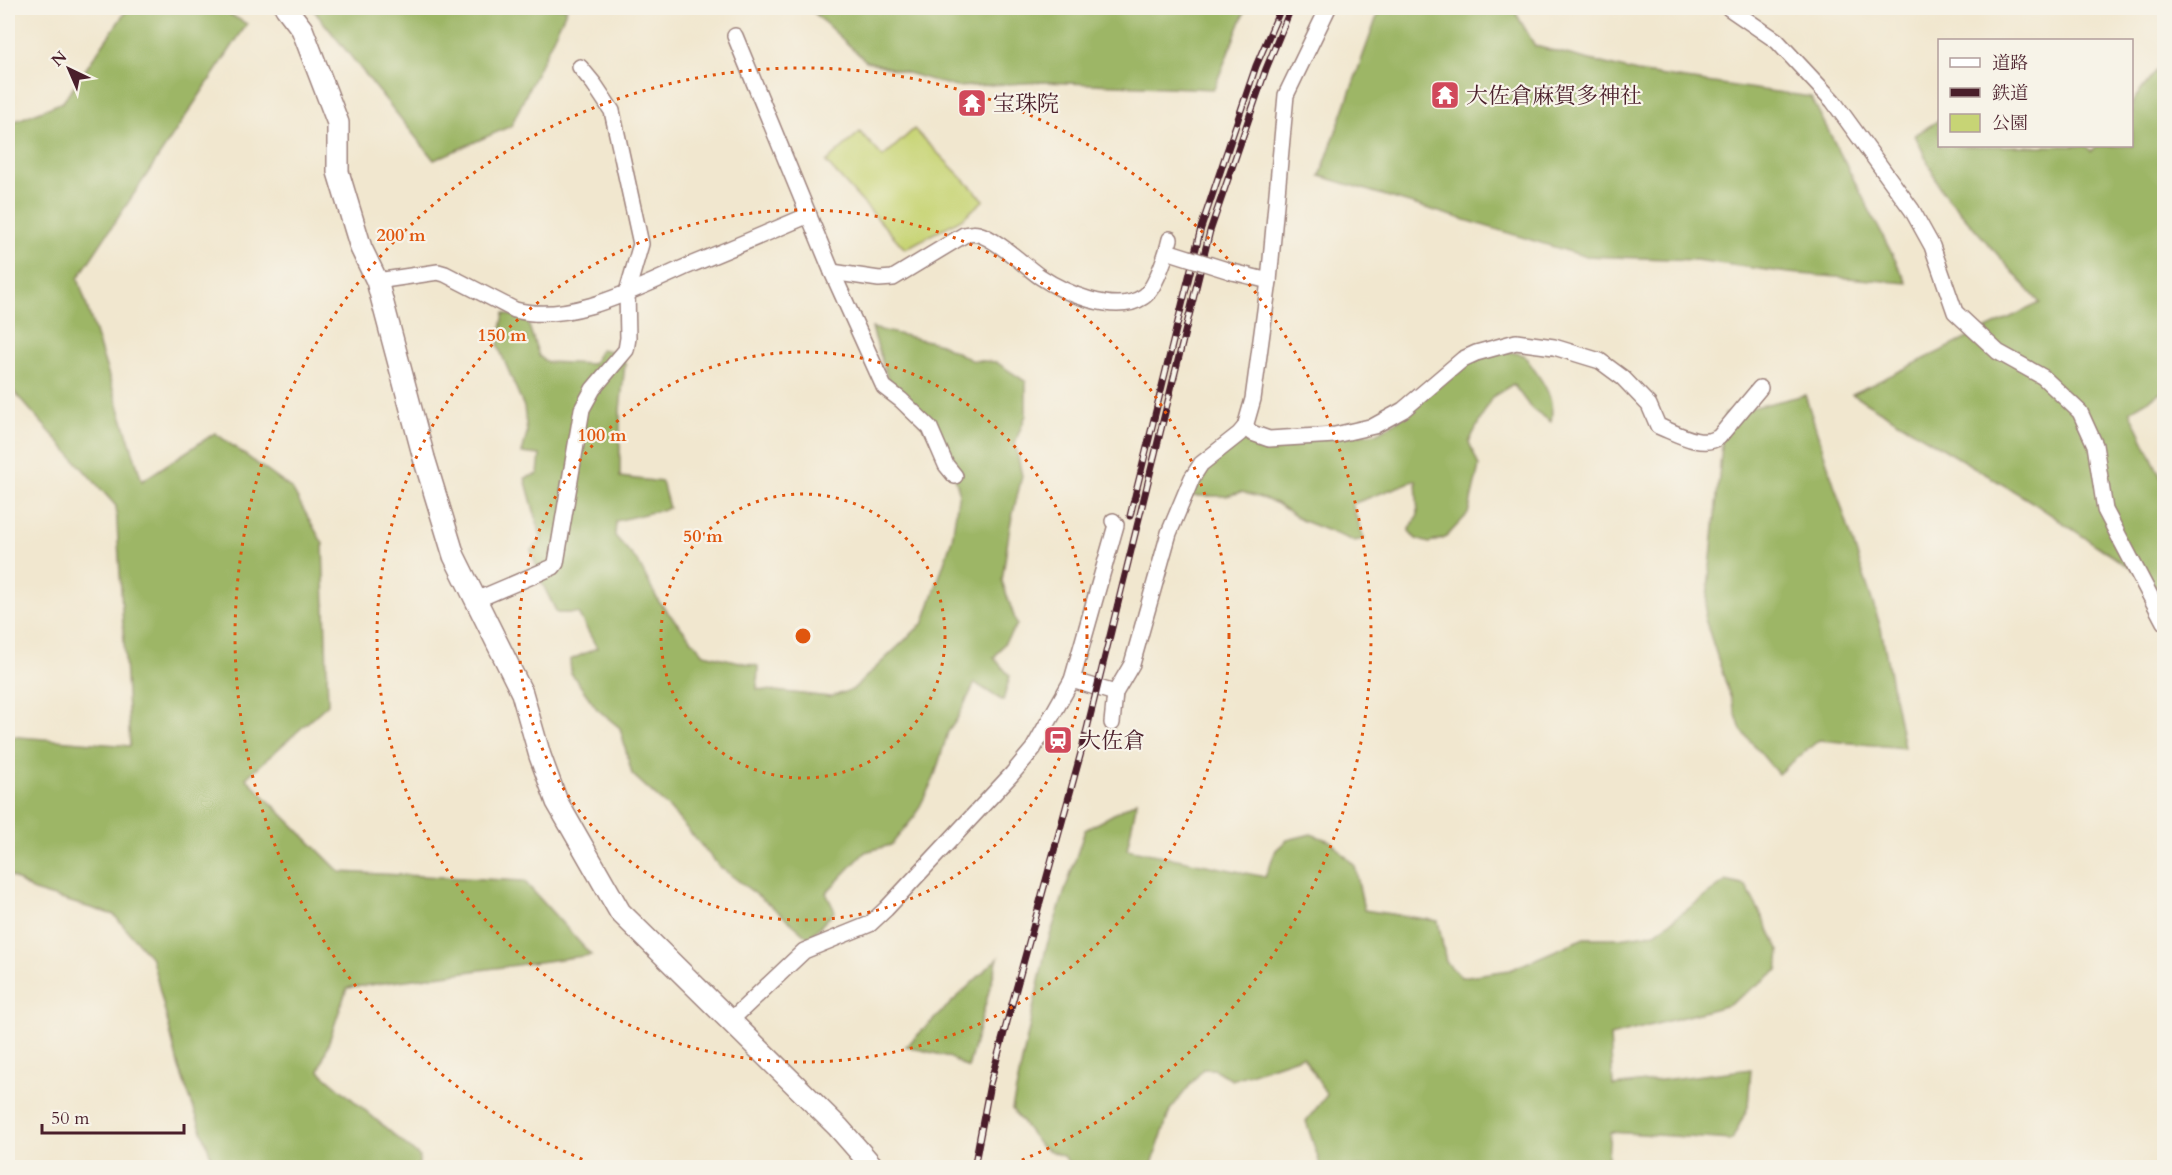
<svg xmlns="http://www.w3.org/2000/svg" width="2172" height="1175" font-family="Cardo,'Noto Serif JP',serif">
  <rect width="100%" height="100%" fill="#f7f3e8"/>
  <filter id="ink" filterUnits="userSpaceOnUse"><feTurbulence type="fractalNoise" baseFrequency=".0167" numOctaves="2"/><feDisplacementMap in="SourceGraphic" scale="12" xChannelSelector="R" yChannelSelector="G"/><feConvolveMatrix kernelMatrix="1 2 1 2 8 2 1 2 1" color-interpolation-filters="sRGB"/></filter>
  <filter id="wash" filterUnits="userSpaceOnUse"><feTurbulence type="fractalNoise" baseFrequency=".008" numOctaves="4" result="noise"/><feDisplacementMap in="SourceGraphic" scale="24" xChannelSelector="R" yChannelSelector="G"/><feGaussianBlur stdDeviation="1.35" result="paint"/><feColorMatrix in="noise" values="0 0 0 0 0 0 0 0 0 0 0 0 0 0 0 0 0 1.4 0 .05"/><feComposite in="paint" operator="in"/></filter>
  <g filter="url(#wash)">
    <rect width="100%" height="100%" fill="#f1e7cf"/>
    <path fill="#c7d475" stroke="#887a50" stroke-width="1.5" d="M914 129 984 200 963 218 905 249 826 162 860 132 883 157Z"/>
    <g fill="#9db666" stroke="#746a48" stroke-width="1.5">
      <path d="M128 8H219L247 24 78 278 142 481 215 433 292 489 323 544 328 704 246 778 340 872 524 881 591 955 347 988 319 1071 420 1157 418 1167H215L179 1068 152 959 114 915 34 891 8 874V736L130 746 116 506 8 385V124L63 102Z"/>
      <path d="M312 8H566L567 9 511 126 434 160Z"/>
      <path d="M809 8H1246L1214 89 1042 82 956 87 866 61Z"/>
      <path d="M1380 8H1513L1535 46 1637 72 1811 97 1907 283 1788 273 1696 260 1584 256 1320 176Z"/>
      <path d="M2164 61V391L2130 411 2164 484V591L2032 502 1852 394 2040 303 1941 190 1915 135 1939 120 1940 146H2086L2091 151 2096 146H2132V102Z"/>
      <path d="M504 313 527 320 539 356 547 362 593 364 601 349 620 353 625 364 620 410V477L662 482 669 508 616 521 615 536 638 562 659 602 704 654 758 666 757 689 830 697 852 690 924 622 952 539 959 491 950 460 889 384 872 328 941 344 971 360 996 362 1026 382V415L1015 443 1022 476 1010 526 1002 581 1017 625 994 658 1010 676 1003 701 975 683 957 719 948 732 934 778 915 816 891 845 865 852 826 893 835 911 809 938 770 905 719 866 670 809 632 774 620 728 597 709 571 673 570 660 597 648 578 613H557L541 581 531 550 542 540 525 478 538 474 540 455 522 453 527 433 524 407 498 346Z"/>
      <path d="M1502 350 1524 355C1539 377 1556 394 1551 422L1530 407 1513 384 1492 397 1469 442 1479 466 1468 514 1445 538 1429 543 1416 539 1409 531 1418 515 1416 480 1352 504 1364 539 1354 541 1301 520 1276 503 1242 492 1226 496H1191L1207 465 1238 440 1261 443 1377 433 1395 423 1454 369Z"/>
      <path d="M1805 395 1881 628 1904 748 1819 740 1778 774 1741 730 1705 619 1725 414Z"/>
      <path d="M1137 801 1127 849 1265 877 1276 850 1287 840 1311 834 1330 841 1355 866 1364 910 1438 921 1446 962 1461 977 1510 970 1584 938H1619L1655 933 1726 881 1746 886 1780 951 1778 970 1729 1005 1610 1036 1613 1086 1751 1069 1748 1107 1732 1140 1610 1132 1607 1167H1321L1306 1121 1327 1095 1303 1056 1232 1080 1214 1069H1203L1170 1110 1151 1167H1070L1065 1157 1041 1147 1012 1109 1046 948 1085 830Z"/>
      <path d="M998 958 968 1068 949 1057 906 1046Z"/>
    </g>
  </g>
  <g filter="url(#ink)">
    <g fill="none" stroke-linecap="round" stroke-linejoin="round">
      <g stroke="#9e837d" stroke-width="18">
        <g id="street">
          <path d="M1729 8 1777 41 1833 101 1912 210 1932 246 1955 312 1998 352 2043 377 2080 412 2095 445 2105 510 2164 622"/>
          <path d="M735 36 832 272 884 387 901 400 930 428 946 465 955 476"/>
          <path d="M832 272 879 279 893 278 964 235C968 234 974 233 978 234 995 238 1024 265 1039 276 1063 292 1115 316 1143 297 1155 290 1167 253 1170 239"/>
          <path d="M1233 272 1269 281"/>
          <path d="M377 281 438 272 445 274 515 310C571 325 639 287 690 265 730 249 769 232 809 215"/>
          <path d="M1245 427 1252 433 1269 439 1335 435 1374 426 1403 410 1463 359 1476 353 1516 342 1554 347 1600 361 1623 378 1649 405 1658 426C1676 433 1702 449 1719 437L1760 388"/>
          <path d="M476 600 553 567 556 563 582 409 593 389 626 350 628 338 627 292 641 244 612 111 594 84 580 67"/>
          <path d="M1072 680 1116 525 1113 521"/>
          <path d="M1112 723 1115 693 1132 664 1169 533 1192 478 1201 464 1239 434 1245 427 1253 399 1269 281 1286 95 1328 8"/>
          <path d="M731 1020 804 951 870 924 886 909 1012 774 1033 749 1072 680 1115 693"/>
        </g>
      </g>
      <g stroke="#9e837d" stroke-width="24">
        <path id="secondary" d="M286 8 302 29 338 123V172L361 248 377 281 424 458 454 556 522 693 540 756 557 802 620 912 838 1127 874 1168"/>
      </g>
      <use href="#street" stroke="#fff" stroke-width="15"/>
      <use href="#secondary" stroke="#fff" stroke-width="21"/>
      <g stroke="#4a1f2b" stroke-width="7">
        <g id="rail">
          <path d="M1130 516 1201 228 1256 66 1281 8"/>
          <path d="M974 1168 990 1084 1082 749 1210 231 1266 69 1291 8"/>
        </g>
      </g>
      <use href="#rail" stroke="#f7f3e8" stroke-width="4.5" stroke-dasharray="14" stroke-linecap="butt"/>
      <g stroke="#9e837d" stroke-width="18" stroke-linecap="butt">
        <path id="street-bridge" d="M1173 253 1233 272"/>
      </g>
      <use href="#street-bridge" stroke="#fff" stroke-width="15"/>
    </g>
  </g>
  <g fill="none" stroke="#e0560e" stroke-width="3" stroke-dasharray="3 6">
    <circle cx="803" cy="636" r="142"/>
    <circle cx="803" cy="636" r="284"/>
    <circle cx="803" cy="636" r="426"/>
    <path d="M599 1166A568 568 0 1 1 1007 1166"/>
  </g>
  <defs>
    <g id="temple-square" transform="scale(1.5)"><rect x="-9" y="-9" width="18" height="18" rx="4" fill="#d1495b" stroke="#f7f3e8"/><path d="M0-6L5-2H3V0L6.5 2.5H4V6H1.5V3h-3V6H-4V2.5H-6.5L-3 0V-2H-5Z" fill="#fff"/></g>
    <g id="station-square" transform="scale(1.5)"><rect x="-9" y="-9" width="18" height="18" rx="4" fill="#d1495b" stroke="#f7f3e8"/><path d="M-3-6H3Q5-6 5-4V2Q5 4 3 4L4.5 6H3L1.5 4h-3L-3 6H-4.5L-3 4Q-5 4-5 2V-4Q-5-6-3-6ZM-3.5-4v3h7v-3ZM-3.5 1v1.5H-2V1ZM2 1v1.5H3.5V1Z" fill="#fff"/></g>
  </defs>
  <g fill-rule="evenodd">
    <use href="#temple-square" x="1445" y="95"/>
    <use href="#temple-square" x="972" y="103"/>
    <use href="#station-square" x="1058" y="740"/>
  </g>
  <g text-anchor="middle" stroke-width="4.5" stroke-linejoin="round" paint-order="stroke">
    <g font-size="22" fill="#4a1f2b" stroke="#f7f3e8" text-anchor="start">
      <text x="1466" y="103">大佐倉麻賀多神社</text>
      <text x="993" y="111">宝珠院</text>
      <text x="1079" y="748">大佐倉</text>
    </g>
  </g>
  <circle cx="803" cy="636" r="9" fill="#e0560e" stroke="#f7f3e8" stroke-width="3"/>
  <g font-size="18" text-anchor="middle" font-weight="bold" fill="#e0560e" stroke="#f7f3e8" stroke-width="4.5" stroke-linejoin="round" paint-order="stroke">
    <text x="401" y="241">200 m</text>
    <text x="502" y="341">150 m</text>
    <text x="602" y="441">100 m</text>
    <text x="703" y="542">50 m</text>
  </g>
  <rect width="2172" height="1175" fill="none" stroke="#f7f3e8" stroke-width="30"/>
  <rect x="1938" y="39" width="195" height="108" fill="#f7f3e8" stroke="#b29e9c" stroke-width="1.5"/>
  <rect x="1950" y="58" width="30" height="9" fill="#ffffff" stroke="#b29e9c" stroke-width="1.5"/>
  <text x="1992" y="69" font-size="18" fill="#4a1f2b">道路</text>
  <rect x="1950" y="88" width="30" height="9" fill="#4a1f2b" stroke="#b29e9c" stroke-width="1.5"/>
  <text x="1992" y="99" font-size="18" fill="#4a1f2b">鉄道</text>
  <rect x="1950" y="114" width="30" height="18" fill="#c7d475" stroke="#b29e9c" stroke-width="1.5"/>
  <text x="1992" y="129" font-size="18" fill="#4a1f2b">公園</text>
  <g transform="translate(69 69) rotate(316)" stroke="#f7f3e8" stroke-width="4.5" paint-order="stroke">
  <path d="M0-4.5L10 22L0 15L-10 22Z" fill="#4a1f2b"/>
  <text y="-9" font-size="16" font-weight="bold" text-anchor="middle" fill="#4a1f2b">N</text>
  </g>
  <path d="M42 1124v9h142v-9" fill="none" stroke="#4a1f2b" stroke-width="3"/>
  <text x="51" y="1124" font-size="18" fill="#4a1f2b" stroke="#f7f3e8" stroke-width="4.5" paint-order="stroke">50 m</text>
</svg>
